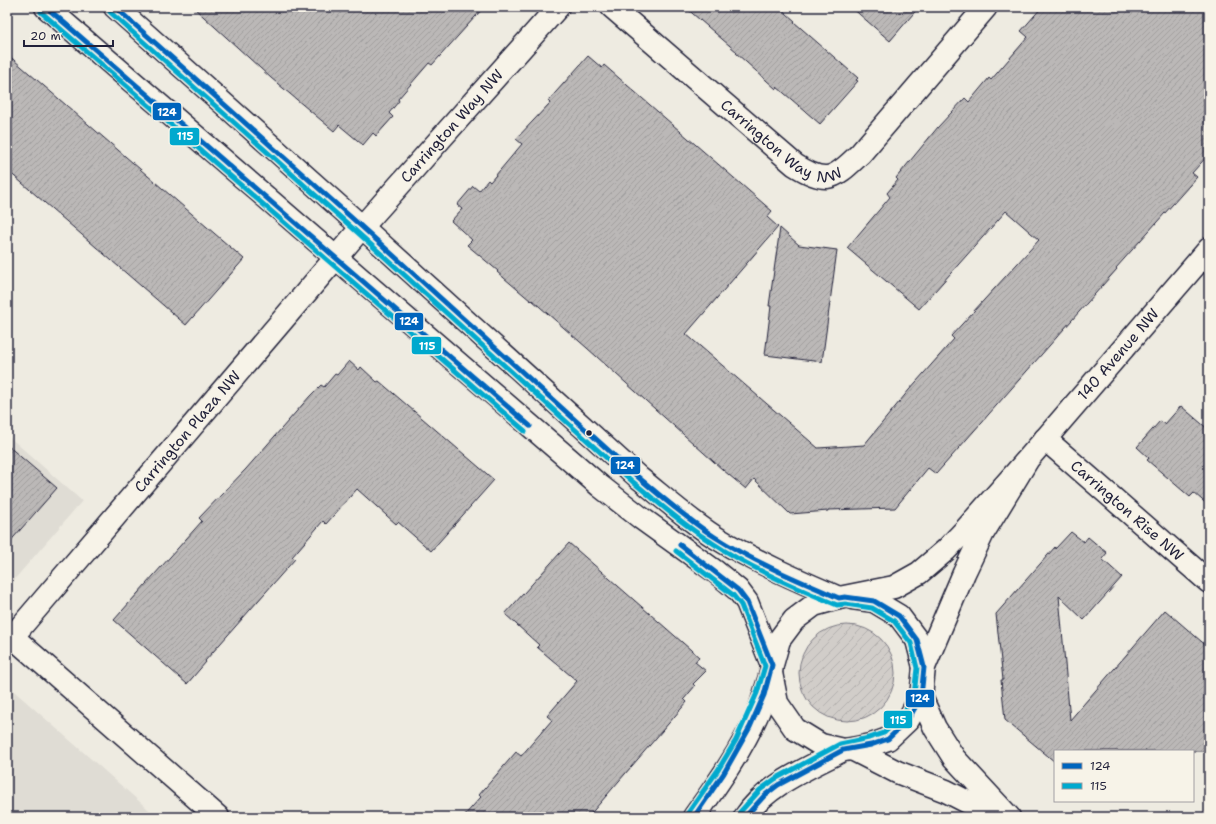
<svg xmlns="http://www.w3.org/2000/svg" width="1216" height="824" font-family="'Shantell Sans',sans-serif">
  <defs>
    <pattern id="garden-furrows" width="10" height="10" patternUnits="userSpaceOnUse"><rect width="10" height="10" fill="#d1cdc9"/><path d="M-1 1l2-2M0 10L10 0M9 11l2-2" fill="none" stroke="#b3b0ae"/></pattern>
    <pattern id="building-hatch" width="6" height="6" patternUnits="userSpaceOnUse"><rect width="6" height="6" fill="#bbb8b7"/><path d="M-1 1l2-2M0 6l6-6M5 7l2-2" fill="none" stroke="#a09e9e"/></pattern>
  </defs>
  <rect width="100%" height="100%" fill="#eeebe1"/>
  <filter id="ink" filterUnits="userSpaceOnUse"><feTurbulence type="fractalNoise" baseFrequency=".025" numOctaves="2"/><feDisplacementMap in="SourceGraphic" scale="8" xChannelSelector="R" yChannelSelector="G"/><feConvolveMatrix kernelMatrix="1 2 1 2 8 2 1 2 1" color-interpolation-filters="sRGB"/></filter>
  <g filter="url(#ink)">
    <g fill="#dfdcd4">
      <path d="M7 435 82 501 7 588Z"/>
      <path d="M7 685 157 817H7Z"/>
    </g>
    <circle fill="url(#garden-furrows)" stroke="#7a7882" cx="847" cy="673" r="48"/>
    <g fill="url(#building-hatch)" stroke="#22223b">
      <path d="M193 7H484L432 65 429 63 398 99 399 101 389 113 393 117 376 136 373 133 363 145 339 125 334 131 271 78Z"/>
      <path d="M685 7H779L795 21 794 22 858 78 856 80 858 81 820 124 777 87 776 89 736 53 737 52Z"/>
      <path d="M851 7H919L890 41Z"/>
      <path d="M1042 7H1209V154L1192 173 1197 177 1116 268 1117 269 936 474 928 468 895 508 828 510V511L790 514 754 479 746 489 723 470 587 348 532 300 531 301 497 272 498 271 467 245 472 240 451 221 462 209 457 205 473 186 479 191 488 180 490 182 522 144 516 139 550 103 548 101 588 56 602 68 604 65 772 211 767 217 778 227 686 334 818 448 864 445 909 390 954 339 951 336 1039 240 1006 211 919 309 847 248 890 197 887 193 898 180 896 178 938 127 965 98 969 102 989 78 991 80 1028 37 1021 31Z"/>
      <path d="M7 54 244 259 186 325 7 170Z"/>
      <path d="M780 228 799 245 837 250 822 362 765 355 771 306H769Z"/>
      <path d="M349 361 359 370 361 367 377 382 379 381 494 480 431 551 398 522 396 524 357 489 326 524 323 521 292 557 295 559 205 661 206 662 187 684 114 620 202 521 199 518 246 469 310 396 321 385 324 387 335 374 337 375Z"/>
      <path d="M1181 406 1209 430V506L1194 493 1190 497 1147 460 1149 458 1137 447 1160 421 1165 424Z"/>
      <path d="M7 445 57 488 7 545Z"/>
      <path d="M1071 532 1084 542 1088 537 1107 553 1102 559 1122 577 1084 620 1059 596 1070 720 1165 610 1209 648V751H1055V762L1005 720 1001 680H1003L996 614 1055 547V549Z"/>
      <path d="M569 543 699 657 695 662 706 671 693 684 695 686 684 699 687 702 588 817H463L481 797 479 795 516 752 521 756 552 720 547 716 577 681 537 647 539 645 505 614Z"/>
    </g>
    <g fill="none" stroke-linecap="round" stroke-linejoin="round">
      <g stroke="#22223b" stroke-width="25">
        <g id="minor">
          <path d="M46 7 600 486 641 518 716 572 738 590 747 602 772 665"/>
          <path d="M115 7 362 227 638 477C663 497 687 519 715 537 754 561 797 580 839 598"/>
          <path id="s1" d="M612 7 795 165C803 170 817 178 827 177 839 176 852 161 860 154L986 7"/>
          <path id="s2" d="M1045 439 1209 582"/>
          <path id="s3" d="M1028 459 983 533 964 573 924 667 921 697 908 720 888 739 871 745 852 749 843 750 821 745 795 729 777 703 771 673 772 665 779 640 794 620 814 605 839 598 894 587 919 573 946 550 966 529 1028 459 1209 249"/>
          <path d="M852 598 874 601 899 616 917 640 924 667"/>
          <path d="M7 632 218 817"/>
          <path id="s4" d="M7 643 362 227 558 7"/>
          <path d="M921 697 935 728 954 758 1009 817"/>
          <path d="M852 749 897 772 946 791 997 817"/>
          <path d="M694 817C717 785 741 751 757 715 763 702 766 687 771 674"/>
          <path d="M745 817C766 785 809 768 843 750"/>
        </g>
      </g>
      <use href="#minor" stroke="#f7f3e8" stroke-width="22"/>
      <g stroke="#f7f3e8" stroke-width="8">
        <g id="bus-1">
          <path d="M46 7 530 426"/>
          <path d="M115 7 362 227 638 477C663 498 688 520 715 537 754 562 797 580 839 598L845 597 874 601 899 616 917 640 924 667 921 697 908 720 888 739 871 745 843 750 778 785 765 795 745 817"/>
          <path d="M680 545 738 590 747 602 772 665 764 695 750 727 724 773 694 817"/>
        </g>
      </g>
      <g stroke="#f7f3e8" stroke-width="8">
        <g id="bus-2">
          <path d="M41 12 525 431"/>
          <path d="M110 12 357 232 633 482C659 503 683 525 711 542 750 568 794 587 837 605L845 604 872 608 894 621 911 643 917 668 914 695 902 716 884 733 869 738 840 744 775 779 760 790 740 812"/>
          <path d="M676 551 733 595 741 605 765 666 757 693 736 740 718 770 688 813"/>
        </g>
      </g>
      <use href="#bus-1" stroke="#0065bd" stroke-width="5"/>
      <use href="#bus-2" stroke="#00a9ce" stroke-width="5"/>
    </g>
  </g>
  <circle fill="#22223b" stroke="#f7f3e8" stroke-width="1.5" cx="589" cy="433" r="3.5"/>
  <g text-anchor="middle" stroke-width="3" stroke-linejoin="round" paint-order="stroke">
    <g font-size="15" fill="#22223b" stroke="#f7f3e8">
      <text dy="5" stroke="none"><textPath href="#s4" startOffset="682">Carrington Way NW</textPath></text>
      <text dy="5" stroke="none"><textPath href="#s1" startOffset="219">Carrington Way NW</textPath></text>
      <text dy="5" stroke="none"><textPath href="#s3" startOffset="970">140 Avenue NW</textPath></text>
      <text dy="5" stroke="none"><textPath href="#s4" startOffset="278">Carrington Plaza NW</textPath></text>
      <text dy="5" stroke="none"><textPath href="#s2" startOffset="109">Carrington Rise NW</textPath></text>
    </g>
  </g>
  <g stroke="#f7f3e8" stroke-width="1.5">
    <rect x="152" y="102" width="30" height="19" rx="4" fill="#0065bd"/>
    <rect x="169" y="127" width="31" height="19" rx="4" fill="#00a9ce"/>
    <rect x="394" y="312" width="30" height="19" rx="4" fill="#0065bd"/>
    <rect x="411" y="336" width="31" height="19" rx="4" fill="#00a9ce"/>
    <rect x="610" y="456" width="31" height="19" rx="4" fill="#0065bd"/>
    <rect x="905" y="689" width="30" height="19" rx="4" fill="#0065bd"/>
    <rect x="883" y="710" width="30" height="19" rx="4" fill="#00a9ce"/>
  </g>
  <g font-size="11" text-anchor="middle" font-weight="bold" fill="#fff">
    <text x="167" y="116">124</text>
    <text x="185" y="140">115</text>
    <text x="409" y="325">124</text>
    <text x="427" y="350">115</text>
    <text x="625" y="469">124</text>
    <text x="920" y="702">124</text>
    <text x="898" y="724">115</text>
  </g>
  <rect width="1216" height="824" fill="none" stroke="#f7f3e8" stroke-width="24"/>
  <rect x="12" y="12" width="1192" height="800" fill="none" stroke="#22223b" stroke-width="1.5" filter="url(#ink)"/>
  <rect x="1054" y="750" width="140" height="52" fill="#f7f3e8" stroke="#a29fa3"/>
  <rect x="1062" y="763" width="20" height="6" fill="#0065bd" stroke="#a29fa3"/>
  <text x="1090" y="770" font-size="12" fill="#22223b">124</text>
  <rect x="1062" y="783" width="20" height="6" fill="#00a9ce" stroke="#a29fa3"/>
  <text x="1090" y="790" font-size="12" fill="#22223b">115</text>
  <path d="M24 40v6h89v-6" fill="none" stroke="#22223b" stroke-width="2"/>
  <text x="30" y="40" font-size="12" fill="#22223b" stroke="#f7f3e8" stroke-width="3" paint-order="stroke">20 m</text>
</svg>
